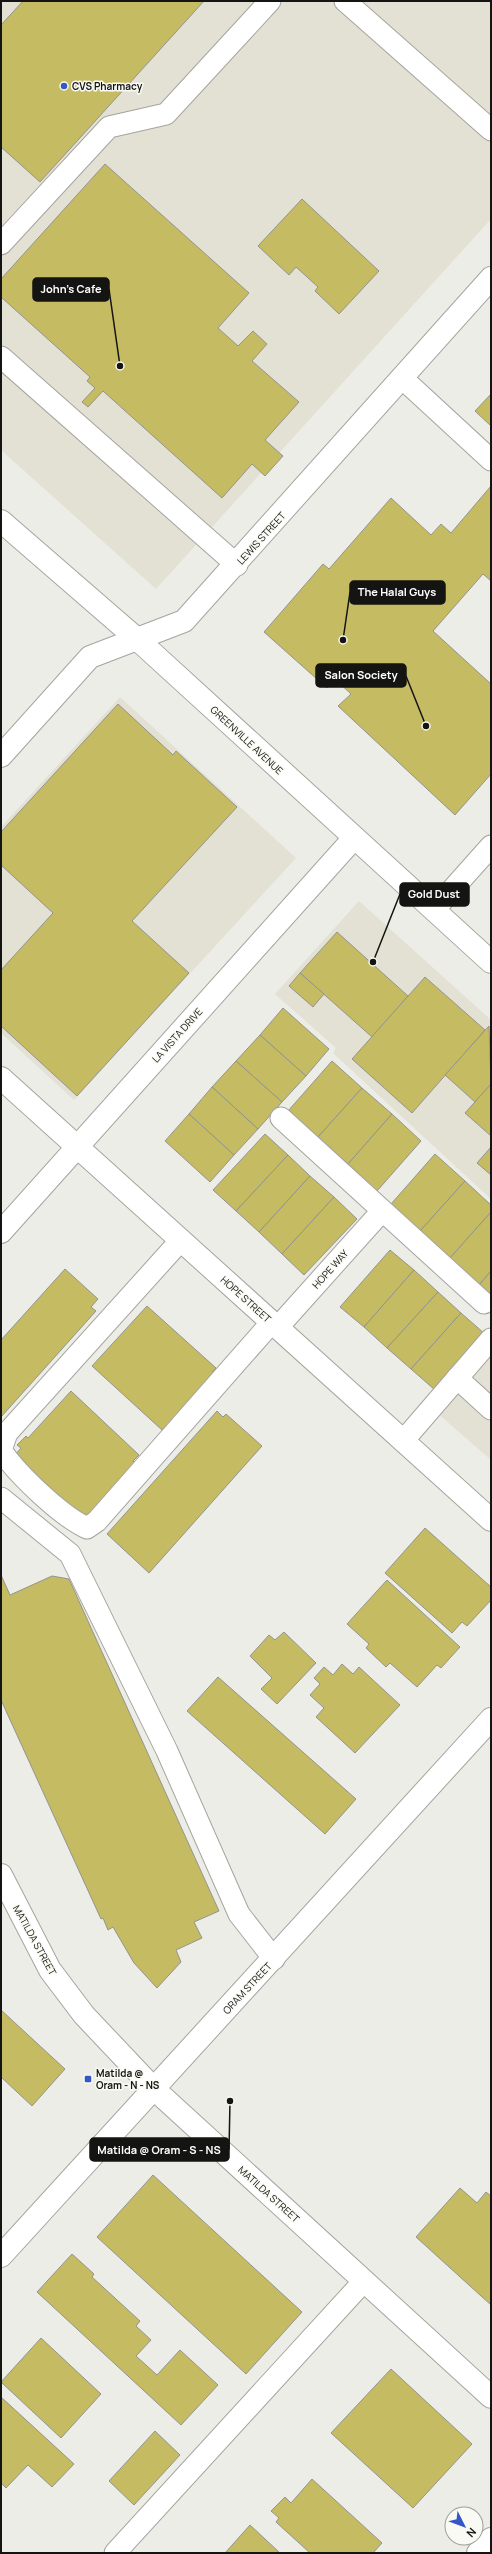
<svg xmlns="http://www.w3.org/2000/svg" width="492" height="2554" font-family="Manrope,sans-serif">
  <rect width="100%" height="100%" fill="#edede7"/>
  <g fill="#e2e1d3">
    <path d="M1 1H491V219L156 589 1 450Z"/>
    <path d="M120 697 296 858 74 1100 1 1033V827Z"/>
    <path d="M359 901 491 1020V1199L333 1053 336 1048 275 994Z"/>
    <path d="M491 1332V1460L427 1404Z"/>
  </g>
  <g fill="#c5bb63" stroke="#94948e">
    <path d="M23 1H204L40 182 1 147V25Z"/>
    <path d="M105 164 249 293 218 328 238 346 253 331 267 344 252 361 299 402 265 440 283 456 265 476 252 464 222 498 103 391 88 407 82 402 95 388 87 381 90 377 1 297V279Z"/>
    <path d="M302 199 379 271 339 314 315 291 318 287 296 267 289 275 258 246Z"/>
    <path d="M491 394V426L475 411Z"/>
    <path d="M491 486V581L483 574 433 631 491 684V774L455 815 338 706 351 694 335 679 327 688 264 632 323 564 329 569 391 498 431 535 441 524 451 533Z"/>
    <path d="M118 704 173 755 176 751 237 807 132 921 189 973 77 1096 1 1026V970L53 913 1 865V832Z"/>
    <path d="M337 932 408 996 372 1037 300 973Z"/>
    <path d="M300 973 324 994 313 1007 289 986Z"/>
    <path d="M425 977 485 1030 412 1113 352 1059Z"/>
    <path d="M283 1008 329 1049 306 1076 260 1035Z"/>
    <path d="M489 1026 491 1084 475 1102 445 1075Z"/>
    <path d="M260 1035 306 1076 282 1102 236 1061Z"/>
    <path d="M236 1061 282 1102 258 1129 212 1087Z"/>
    <path d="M332 1061 362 1088 318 1137 288 1111Z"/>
    <path d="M491 1084V1136L465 1113Z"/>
    <path d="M212 1087 258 1129 234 1155 189 1114Z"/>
    <path d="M362 1088 392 1114 348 1164 318 1137Z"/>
    <path d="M189 1114 234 1155 210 1182 165 1141Z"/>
    <path d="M392 1114 421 1141 377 1191 348 1164Z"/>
    <path d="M265 1134 288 1155 236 1211 213 1190Z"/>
    <path d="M491 1147V1175L477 1163Z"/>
    <path d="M435 1154 465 1181 420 1231 391 1204Z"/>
    <path d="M288 1155 310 1176 259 1232 236 1211Z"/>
    <path d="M310 1176 334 1197 282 1254 259 1232Z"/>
    <path d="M465 1181 491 1205V1212L450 1258 420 1231Z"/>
    <path d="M334 1197 357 1219 304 1275 282 1254Z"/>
    <path d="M491 1212V1271L479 1285 450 1258Z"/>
    <path d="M390 1250 414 1270 364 1327 340 1307Z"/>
    <path d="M65 1269 98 1299 91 1307 96 1311 1 1417V1340Z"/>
    <path d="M414 1270 438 1292 387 1348 364 1327Z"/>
    <path d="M491 1271V1296L479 1285Z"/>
    <path d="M438 1292 461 1313 411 1369 387 1348Z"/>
    <path d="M147 1306 216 1368 212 1372 216 1376 162 1430 92 1366Z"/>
    <path d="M461 1313 485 1334 435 1390 411 1369Z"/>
    <path d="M71 1391 139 1455 133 1461 137 1465 93 1516 84 1519 15 1455 21 1448 17 1445 26 1436 28 1438Z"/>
    <path d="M217 1411 223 1417 226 1414 262 1446 149 1573 107 1534Z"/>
    <path d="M425 1528 491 1587V1600L467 1626 462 1622 452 1633 385 1573Z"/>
    <path d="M1 1575 10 1595 52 1576 69 1579 219 1911 194 1922 202 1938 176 1950 181 1962 157 1988 134 1963 113 1927 108 1930 103 1918 101 1919 1 1700Z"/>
    <path d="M387 1580 460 1647 441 1668 437 1665 417 1687 390 1663 386 1667 366 1648 369 1644 347 1624Z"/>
    <path d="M284 1632 316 1663 277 1704 261 1689 272 1678 250 1656 269 1635 275 1640Z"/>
    <path d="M342 1664 353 1674 359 1667 400 1705 355 1753 316 1717 324 1708 310 1695 320 1684 314 1678 324 1667 333 1675Z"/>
    <path d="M218 1677 356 1799 325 1834 187 1711Z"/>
    <path d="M1 2010 65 2069 32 2106 1 2077Z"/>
    <path d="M153 2175 302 2312 246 2374 97 2237Z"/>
    <path d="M460 2188 477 2203 486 2192 491 2196V2305L416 2237Z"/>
    <path d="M72 2254 94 2274 92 2277 140 2321 136 2326 151 2340 136 2356 157 2375 180 2350 218 2385 181 2425 37 2292Z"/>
    <path d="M41 2338 101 2394 61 2438 1 2382Z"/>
    <path d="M391 2369 472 2444 413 2508 331 2433Z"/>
    <path d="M1 2397 74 2464 52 2487 28 2465 6 2488 1 2483Z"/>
    <path d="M155 2431 180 2455 134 2505 109 2481Z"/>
    <path d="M312 2479 382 2543 373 2553H310L276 2522 279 2518 271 2511 285 2497 291 2503Z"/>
    <path d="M250 2525 280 2553H225Z"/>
  </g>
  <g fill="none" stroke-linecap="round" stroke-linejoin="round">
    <g stroke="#a5a49f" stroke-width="23">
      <g id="service">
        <path d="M345 1 491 130"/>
        <path d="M1 244 109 127 166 114 270 1"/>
        <path d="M1 357 237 565"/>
        <path d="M402 378 491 460"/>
        <path d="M434 910 491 846"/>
        <path d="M281 1118 484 1303"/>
        <path d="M181 1240 7 1433 1 1450C17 1474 61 1516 87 1528L97 1521 272 1322"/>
        <path d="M278 1327 382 1211"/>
        <path d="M457 1378 491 1409"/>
        <path d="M403 1441 491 1339"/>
        <path d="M1 1498 70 1554 167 1751 239 1914 274 1959"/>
        <path d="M115 2553 364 2281"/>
      </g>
    </g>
    <g stroke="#a5a49f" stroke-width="24">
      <g id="minor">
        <path d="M1 756 90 657 184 621 491 278"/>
        <path d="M1 1078 491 1520"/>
        <path d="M1 1232 354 838"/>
        <path d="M1 2256 491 1719"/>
        <path d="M478 2553 491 2539"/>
      </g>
    </g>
    <g stroke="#a5a49f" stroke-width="24">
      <path id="tertiary" d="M1 1875 50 1970 84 2015 153 2088 491 2397"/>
    </g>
    <g stroke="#a5a49f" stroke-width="24">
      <path id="secondary" d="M1 521 137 639 491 962"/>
    </g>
    <use href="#service" stroke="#fff" stroke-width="21"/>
    <use href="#minor" stroke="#fff" stroke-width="22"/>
    <use href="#tertiary" stroke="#fff" stroke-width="22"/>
    <use href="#secondary" stroke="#fff" stroke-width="22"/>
  </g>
  <g fill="#3556c7" stroke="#fafaf4" stroke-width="1.5">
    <circle cx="64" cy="86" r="4"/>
    <rect x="84" y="2075" width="8" height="8" rx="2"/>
  </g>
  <g text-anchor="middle" stroke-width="3" stroke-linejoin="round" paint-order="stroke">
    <g font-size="10" font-weight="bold" fill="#141412" stroke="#fafaf4" text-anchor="start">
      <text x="72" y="90">CVS Pharmacy</text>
      <text x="96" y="2077">Matilda @<tspan x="96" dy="12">Oram - N - NS</tspan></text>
    </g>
    <g font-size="10" fill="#141412" stroke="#fafaf4">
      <text transform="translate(261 538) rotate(-48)" y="4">LEWIS STREET</text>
      <text transform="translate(247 740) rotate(43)" y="4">GREENVILLE AVENUE</text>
      <text transform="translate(177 1035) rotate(-48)" y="4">LA VISTA DRIVE</text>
      <text transform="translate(330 1269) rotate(-48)" y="4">HOPE WAY</text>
      <text transform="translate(246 1299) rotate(42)" y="4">HOPE STREET</text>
      <text transform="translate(35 1940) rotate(61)" y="4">MATILDA STREET</text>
      <text transform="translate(247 1988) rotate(-47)" y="4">ORAM STREET</text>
      <text transform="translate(269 2194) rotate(42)" y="4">MATILDA STREET</text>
    </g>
  </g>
  <path fill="none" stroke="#141412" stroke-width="1.5" d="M120 366L109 289M343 640L350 592M426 726L406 676M373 962L400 894M230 2101L229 2150"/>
  <g fill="#141412" stroke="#fafaf4" stroke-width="1.5">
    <circle cx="120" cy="366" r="4"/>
    <circle cx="343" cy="640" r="4"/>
    <circle cx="426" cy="726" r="4"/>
    <circle cx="373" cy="962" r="4"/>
    <circle cx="230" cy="2101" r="4"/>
  </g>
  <g fill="#141412" stroke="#141412" stroke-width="1.5">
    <rect x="33" y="278" width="76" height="23" rx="4"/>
    <rect x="350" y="581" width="95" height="23" rx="4"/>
    <rect x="316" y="664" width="90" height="23" rx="4"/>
    <rect x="400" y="883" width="69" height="23" rx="4"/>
    <rect x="90" y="2138" width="139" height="23" rx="4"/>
  </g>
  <g font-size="11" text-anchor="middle" font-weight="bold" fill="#fff">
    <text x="71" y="293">John's Cafe</text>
    <text x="397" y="596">The Halal Guys</text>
    <text x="361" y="679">Salon Society</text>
    <text x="434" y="898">Gold Dust</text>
    <text x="159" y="2154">Matilda @ Oram - S - NS</text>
  </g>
  <rect width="492" height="2554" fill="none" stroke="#141412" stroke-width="4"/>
  <g transform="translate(464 2526) rotate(132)"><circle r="19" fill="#fafaf4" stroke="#9e9e9a"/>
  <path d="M0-3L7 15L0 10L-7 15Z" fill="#3556c7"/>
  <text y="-6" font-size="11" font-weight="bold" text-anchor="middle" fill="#141412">N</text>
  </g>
</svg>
